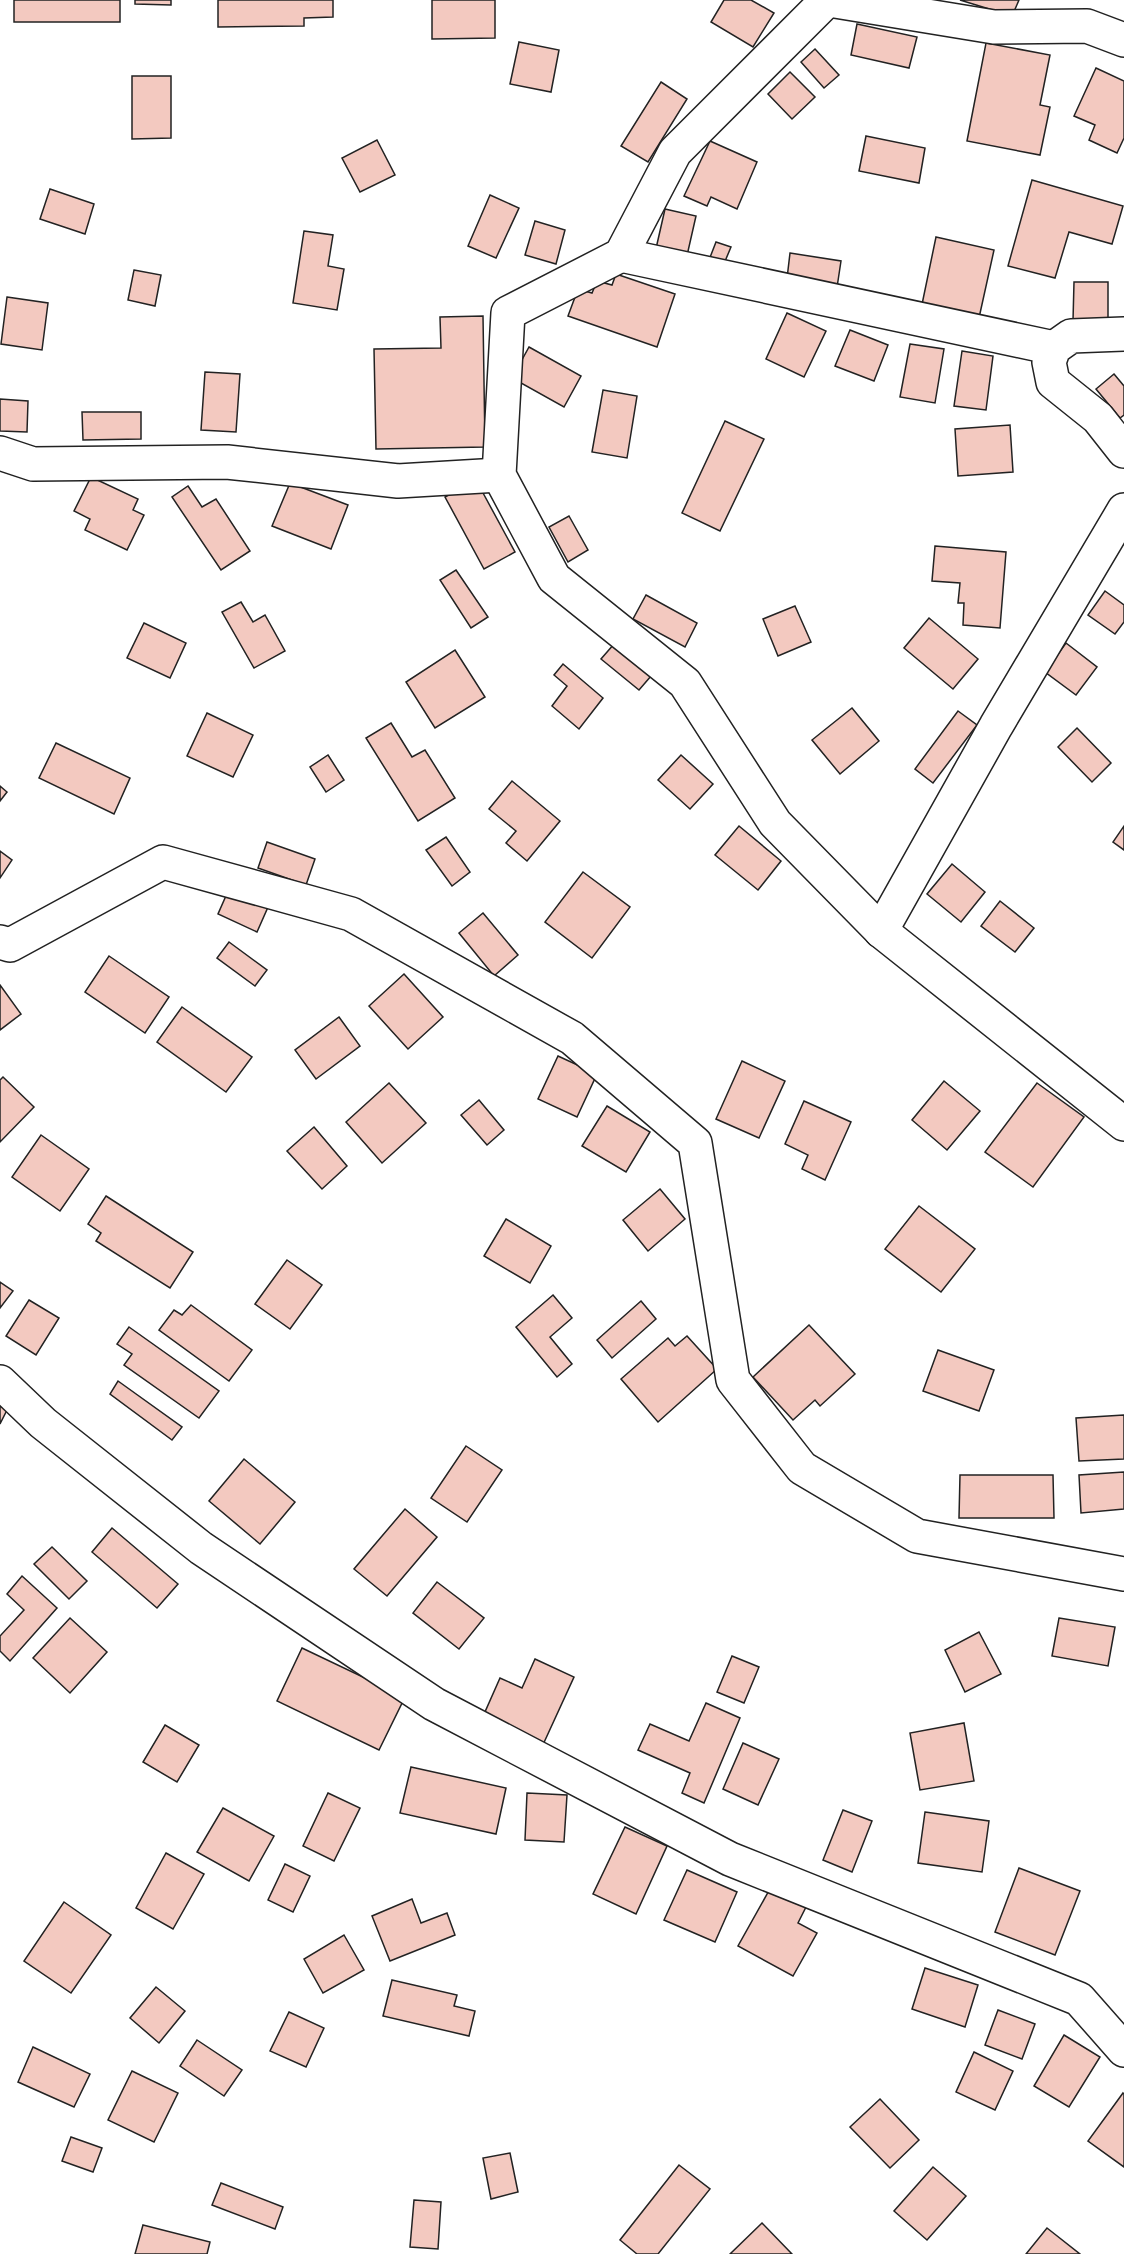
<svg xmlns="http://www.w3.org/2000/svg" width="1124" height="2254" font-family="'Roboto Condensed',sans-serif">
  <rect width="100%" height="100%" fill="#fff"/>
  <g fill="#f3c9c0" stroke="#222" stroke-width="1.5">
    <rect x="14" y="0" width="106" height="22"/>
    <path d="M135 0H171V5L135 4Z"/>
    <path d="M218 0H333V17L304 18V26L218 27Z"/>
    <path d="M432 0H495V38L432 39Z"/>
    <path d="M724 0H751L774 13 753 47 711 22Z"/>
    <path d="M960 0H1019L1012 16Z"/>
    <path d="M857 24 917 37 909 68 851 55Z"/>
    <path d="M519 42 559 50 551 92 510 84Z"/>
    <path d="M986 43 1050 55 1040 105 1050 107 1040 155 967 141Z"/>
    <path d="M815 49 839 75 824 88 801 62Z"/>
    <path d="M1096 68 1124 81V138L1117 153 1089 140 1095 125 1074 116Z"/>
    <path d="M790 72 815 97 792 119 768 94Z"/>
    <path d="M132 76H171V138L132 139Z"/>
    <path d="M661 82 687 99 648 162 621 146Z"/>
    <path d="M866 136 925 148 919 183 859 171Z"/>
    <path d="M377 140 395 175 360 192 342 158Z"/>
    <path d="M710 141 757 162 737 209 711 197 707 206 684 196Z"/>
    <path d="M1032 180 1123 206 1112 244 1069 232 1055 278 1008 266Z"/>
    <path d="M50 189 94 204 85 234 40 219Z"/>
    <path d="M490 195 519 208 496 258 468 246Z"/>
    <path d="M665 209 696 216 686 260 655 253Z"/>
    <path d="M535 221 565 230 556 264 525 255Z"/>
    <path d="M304 231 333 235 328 266 344 269 337 310 293 303Z"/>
    <path d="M936 237 994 250 977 327 920 314Z"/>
    <path d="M716 242 731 247 723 266 709 260Z"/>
    <path d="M790 253 841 261 836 294 786 287Z"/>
    <path d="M134 270 161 275 155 306 128 300Z"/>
    <path d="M616 274 675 294 657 347 568 316 578 289 592 293 597 281 612 285Z"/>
    <path d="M1074 282H1108V321H1073Z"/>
    <path d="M7 297 48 303 42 350 1 344Z"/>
    <path d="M787 313 826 331 804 377 766 359Z"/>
    <path d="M483 316 485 447 376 449 374 349 441 348 440 317Z"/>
    <path d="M850 330 888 345 874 381 835 366Z"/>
    <path d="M910 344 944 349 935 403 900 397Z"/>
    <path d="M529 347 581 376 564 407 512 378Z"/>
    <path d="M962 351 993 356 986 410 954 406Z"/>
    <path d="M205 372 240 374 236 432 201 430Z"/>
    <path d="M1114 374 1124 386V415L1120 418 1096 389Z"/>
    <path d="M603 390 637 396 627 458 592 452Z"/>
    <path d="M0 399 28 401 27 432 0 431Z"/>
    <path d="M82 412H141V439L83 440Z"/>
    <path d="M725 421 764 439 720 531 682 513Z"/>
    <path d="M1010 425 1013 472 958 476 955 429Z"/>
    <path d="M91 477 138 499 133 510 144 515 127 550 85 530 90 519 74 511Z"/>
    <path d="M476 480 515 552 484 569 445 497Z"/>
    <path d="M290 483 348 505 331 549 272 526Z"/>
    <path d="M188 486 202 507 216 499 250 551 221 570 172 497Z"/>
    <path d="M569 516 588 550 568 562 549 527Z"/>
    <path d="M935 546 1006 552 1000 628 963 625 964 603H958L960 583 932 581Z"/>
    <path d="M456 570 488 617 471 628 440 580Z"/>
    <path d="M1105 591 1124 605V622L1115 634 1088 615Z"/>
    <path d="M646 595 697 623 685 647 633 619Z"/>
    <path d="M241 602 253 622 265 615 285 651 254 668 222 612Z"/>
    <path d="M795 606 811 642 778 656 763 619Z"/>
    <path d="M929 618 978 659 953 689 904 648Z"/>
    <path d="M144 623 186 643 170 678 127 658Z"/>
    <path d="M1066 643 1097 667 1076 695 1045 672Z"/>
    <path d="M614 644 651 676 639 690 601 659Z"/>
    <path d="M455 650 485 697 435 728 406 682Z"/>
    <path d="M563 664 603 698 579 729 552 706 567 686 554 675Z"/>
    <path d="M852 708 879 741 840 774 812 740Z"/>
    <path d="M958 711 977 725 933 783 915 769Z"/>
    <path d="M207 713 253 735 233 777 187 756Z"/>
    <path d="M391 723 412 757 425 750 455 798 418 821 366 738Z"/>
    <path d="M1077 728 1111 763 1092 782 1058 747Z"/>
    <path d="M56 743 130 778 114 814 39 778Z"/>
    <path d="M328 755 344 780 326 792 310 767Z"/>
    <path d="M681 755 713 784 690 809 658 780Z"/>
    <path d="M512 781 560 821 527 861 506 843 516 831 489 809Z"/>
    <path d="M0 786 7 792 0 801Z"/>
    <path d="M739 826 781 861 758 890 715 855Z"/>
    <path d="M1124 826V850L1113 842Z"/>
    <path d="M446 837 470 872 452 886 426 850Z"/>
    <path d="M267 842 315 859 306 885 258 868Z"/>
    <path d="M0 851 12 860 0 878Z"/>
    <path d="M952 864 985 892 961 922 927 894Z"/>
    <path d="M583 872 630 907 592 958 545 922Z"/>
    <path d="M229 889 268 907 257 932 218 914Z"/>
    <path d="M1000 901 1034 928 1015 952 981 926Z"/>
    <path d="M483 913 518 955 494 976 459 933Z"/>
    <path d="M229 942 267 970 255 986 217 958Z"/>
    <path d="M109 956 169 997 145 1033 85 992Z"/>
    <path d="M404 974 443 1017 408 1049 369 1006Z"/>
    <path d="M0 985 21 1014 0 1030Z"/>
    <path d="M182 1007 252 1057 226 1092 157 1042Z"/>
    <path d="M339 1017 360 1046 316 1079 295 1050Z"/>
    <path d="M558 1056 597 1074 577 1117 538 1099Z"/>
    <path d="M742 1061 785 1081 759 1138 716 1119Z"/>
    <path d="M3 1077 34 1107 0 1142V1080Z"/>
    <path d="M944 1081 980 1111 947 1150 912 1120Z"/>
    <path d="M389 1083 426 1123 382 1163 346 1122Z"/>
    <path d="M1037 1083 1084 1117 1033 1187 985 1152Z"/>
    <path d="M479 1100 504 1130 487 1145 461 1115Z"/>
    <path d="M804 1101 851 1122 825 1180 802 1169 808 1155 785 1144Z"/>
    <path d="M607 1106 650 1132 626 1172 582 1146Z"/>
    <path d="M314 1127 347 1166 322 1189 287 1151Z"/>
    <path d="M41 1135 89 1169 60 1211 12 1177Z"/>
    <path d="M660 1189 685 1219 648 1251 623 1220Z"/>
    <path d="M106 1196 193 1252 170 1288 96 1241 101 1233 88 1224Z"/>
    <path d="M919 1206 975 1249 941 1292 885 1249Z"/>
    <path d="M506 1219 551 1246 530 1283 484 1256Z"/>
    <path d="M287 1260 322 1285 290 1329 255 1304Z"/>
    <path d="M0 1282 13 1291 0 1308Z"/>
    <path d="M553 1295 572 1318 550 1337 572 1364 557 1377 516 1327Z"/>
    <path d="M29 1300 59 1318 36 1355 6 1336Z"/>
    <path d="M641 1301 656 1319 612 1358 597 1340Z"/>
    <path d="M191 1305 252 1350 229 1381 159 1330 174 1310 182 1315Z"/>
    <path d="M809 1325 855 1374 820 1406 815 1400 793 1420 753 1377Z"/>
    <path d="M129 1327 219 1391 199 1418 124 1365 132 1354 117 1344Z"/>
    <path d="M687 1336 717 1369 658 1422 621 1379 668 1338 675 1346Z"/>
    <path d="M938 1350 994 1370 979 1411 923 1391Z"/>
    <path d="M118 1381 182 1427 172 1440 110 1394Z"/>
    <path d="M0 1406 7 1410 0 1424Z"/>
    <path d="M1124 1415V1459L1079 1461 1076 1418Z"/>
    <path d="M466 1446 502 1470 467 1522 431 1498Z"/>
    <path d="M244 1459 295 1502 260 1544 209 1501Z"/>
    <path d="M1124 1472V1509L1081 1513 1079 1475Z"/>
    <path d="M960 1475H1053L1054 1518H959Z"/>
    <path d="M405 1509 437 1537 387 1596 354 1569Z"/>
    <path d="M112 1528 178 1584 157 1608 92 1552Z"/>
    <path d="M52 1547 87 1581 69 1599 34 1564Z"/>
    <path d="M22 1576 57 1608 10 1661 0 1651V1636L24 1610 7 1594Z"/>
    <path d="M437 1582 484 1618 459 1649 413 1613Z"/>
    <path d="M70 1618 107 1652 70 1693 33 1658Z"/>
    <path d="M1059 1618 1115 1627 1108 1666 1052 1656Z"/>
    <path d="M979 1632 1001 1674 965 1692 945 1650Z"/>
    <path d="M302 1648 405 1697 379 1750 277 1701Z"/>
    <path d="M732 1656 759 1667 744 1703 717 1692Z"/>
    <path d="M535 1659 574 1677 541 1749 481 1721 500 1678 522 1688Z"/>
    <path d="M706 1703 740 1718 704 1803 682 1793 690 1773 638 1750 650 1724 689 1741Z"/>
    <path d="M964 1723 974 1781 920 1790 910 1733Z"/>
    <path d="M165 1725 199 1745 177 1782 143 1762Z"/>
    <path d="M743 1743 779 1759 758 1805 723 1789Z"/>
    <path d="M411 1767 506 1788 496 1834 400 1813Z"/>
    <path d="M328 1793 360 1808 334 1861 303 1846Z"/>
    <path d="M527 1793 567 1795 564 1842 525 1840Z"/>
    <path d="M223 1808 274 1836 249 1881 197 1852Z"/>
    <path d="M843 1810 872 1821 852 1872 823 1860Z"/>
    <path d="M925 1812 989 1821 982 1872 918 1863Z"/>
    <path d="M625 1827 667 1846 636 1914 593 1894Z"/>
    <path d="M166 1853 204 1874 173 1929 136 1908Z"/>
    <path d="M285 1864 310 1876 293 1912 268 1900Z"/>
    <path d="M1019 1868 1080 1891 1055 1955 995 1932Z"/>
    <path d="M687 1870 737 1892 715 1942 664 1920Z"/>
    <path d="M771 1887 806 1907 798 1923 817 1933 793 1976 738 1946Z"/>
    <path d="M412 1899 421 1923 447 1913 455 1935 390 1961 372 1916Z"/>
    <path d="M64 1902 111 1935 71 1993 24 1961Z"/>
    <path d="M344 1935 364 1970 323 1993 304 1959Z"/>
    <path d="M925 1968 978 1985 965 2027 912 2009Z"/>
    <path d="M392 1980 457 1995 454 2006 475 2011 469 2036 383 2016Z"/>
    <path d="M156 1987 185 2011 159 2043 130 2018Z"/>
    <path d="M998 2010 1035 2024 1022 2059 985 2045Z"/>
    <path d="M289 2012 324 2028 306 2067 270 2051Z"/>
    <path d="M1064 2035 1100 2057 1069 2107 1034 2086Z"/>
    <path d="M197 2040 242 2070 224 2096 180 2066Z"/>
    <path d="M33 2047 90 2074 74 2107 18 2082Z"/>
    <path d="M974 2052 1013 2071 995 2110 956 2092Z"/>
    <path d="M132 2071 178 2093 154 2142 108 2120Z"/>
    <path d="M1123 2093 1124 2094V2167L1088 2141Z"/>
    <path d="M880 2099 919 2140 890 2168 850 2127Z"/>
    <path d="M71 2137 102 2148 93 2172 62 2161Z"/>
    <path d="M510 2153 518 2192 491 2199 483 2158Z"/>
    <path d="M679 2165 710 2189 658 2254H637L620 2240Z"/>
    <path d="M933 2167 966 2196 927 2240 894 2211Z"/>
    <path d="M221 2183 283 2207 275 2229 212 2205Z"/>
    <path d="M414 2200 441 2202 438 2249 410 2247Z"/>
    <path d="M762 2223 792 2254H730Z"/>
    <path d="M143 2225 210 2242 207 2254H135Z"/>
    <path d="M1047 2228 1080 2254H1026Z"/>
  </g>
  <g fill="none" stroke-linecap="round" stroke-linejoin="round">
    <g stroke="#222" stroke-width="36">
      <g id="minor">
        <path d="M827 0 675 152 621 255 508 313 499 475 554 578 685 683 775 823 881 931 1124 1124"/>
        <path d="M829 0 994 27 1087 26 1124 40"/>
        <path d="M621 255 1054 348"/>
        <path d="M1124 334 1071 336 1054 348 1049 362 1053 382 1098 418 1124 451"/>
        <path d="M0 453 33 464 227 462 398 481 499 475"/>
        <path d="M881 931 996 726 1124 510"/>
        <path d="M0 942 10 945 163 862 351 914 572 1038 695 1143 733 1380 802 1468 917 1536 1124 1574"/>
        <path d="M0 1382 43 1423 201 1548 434 1704 730 1859 1079 1999 1124 2050"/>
      </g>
    </g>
    <use href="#minor" stroke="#fff" stroke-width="33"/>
  </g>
</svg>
